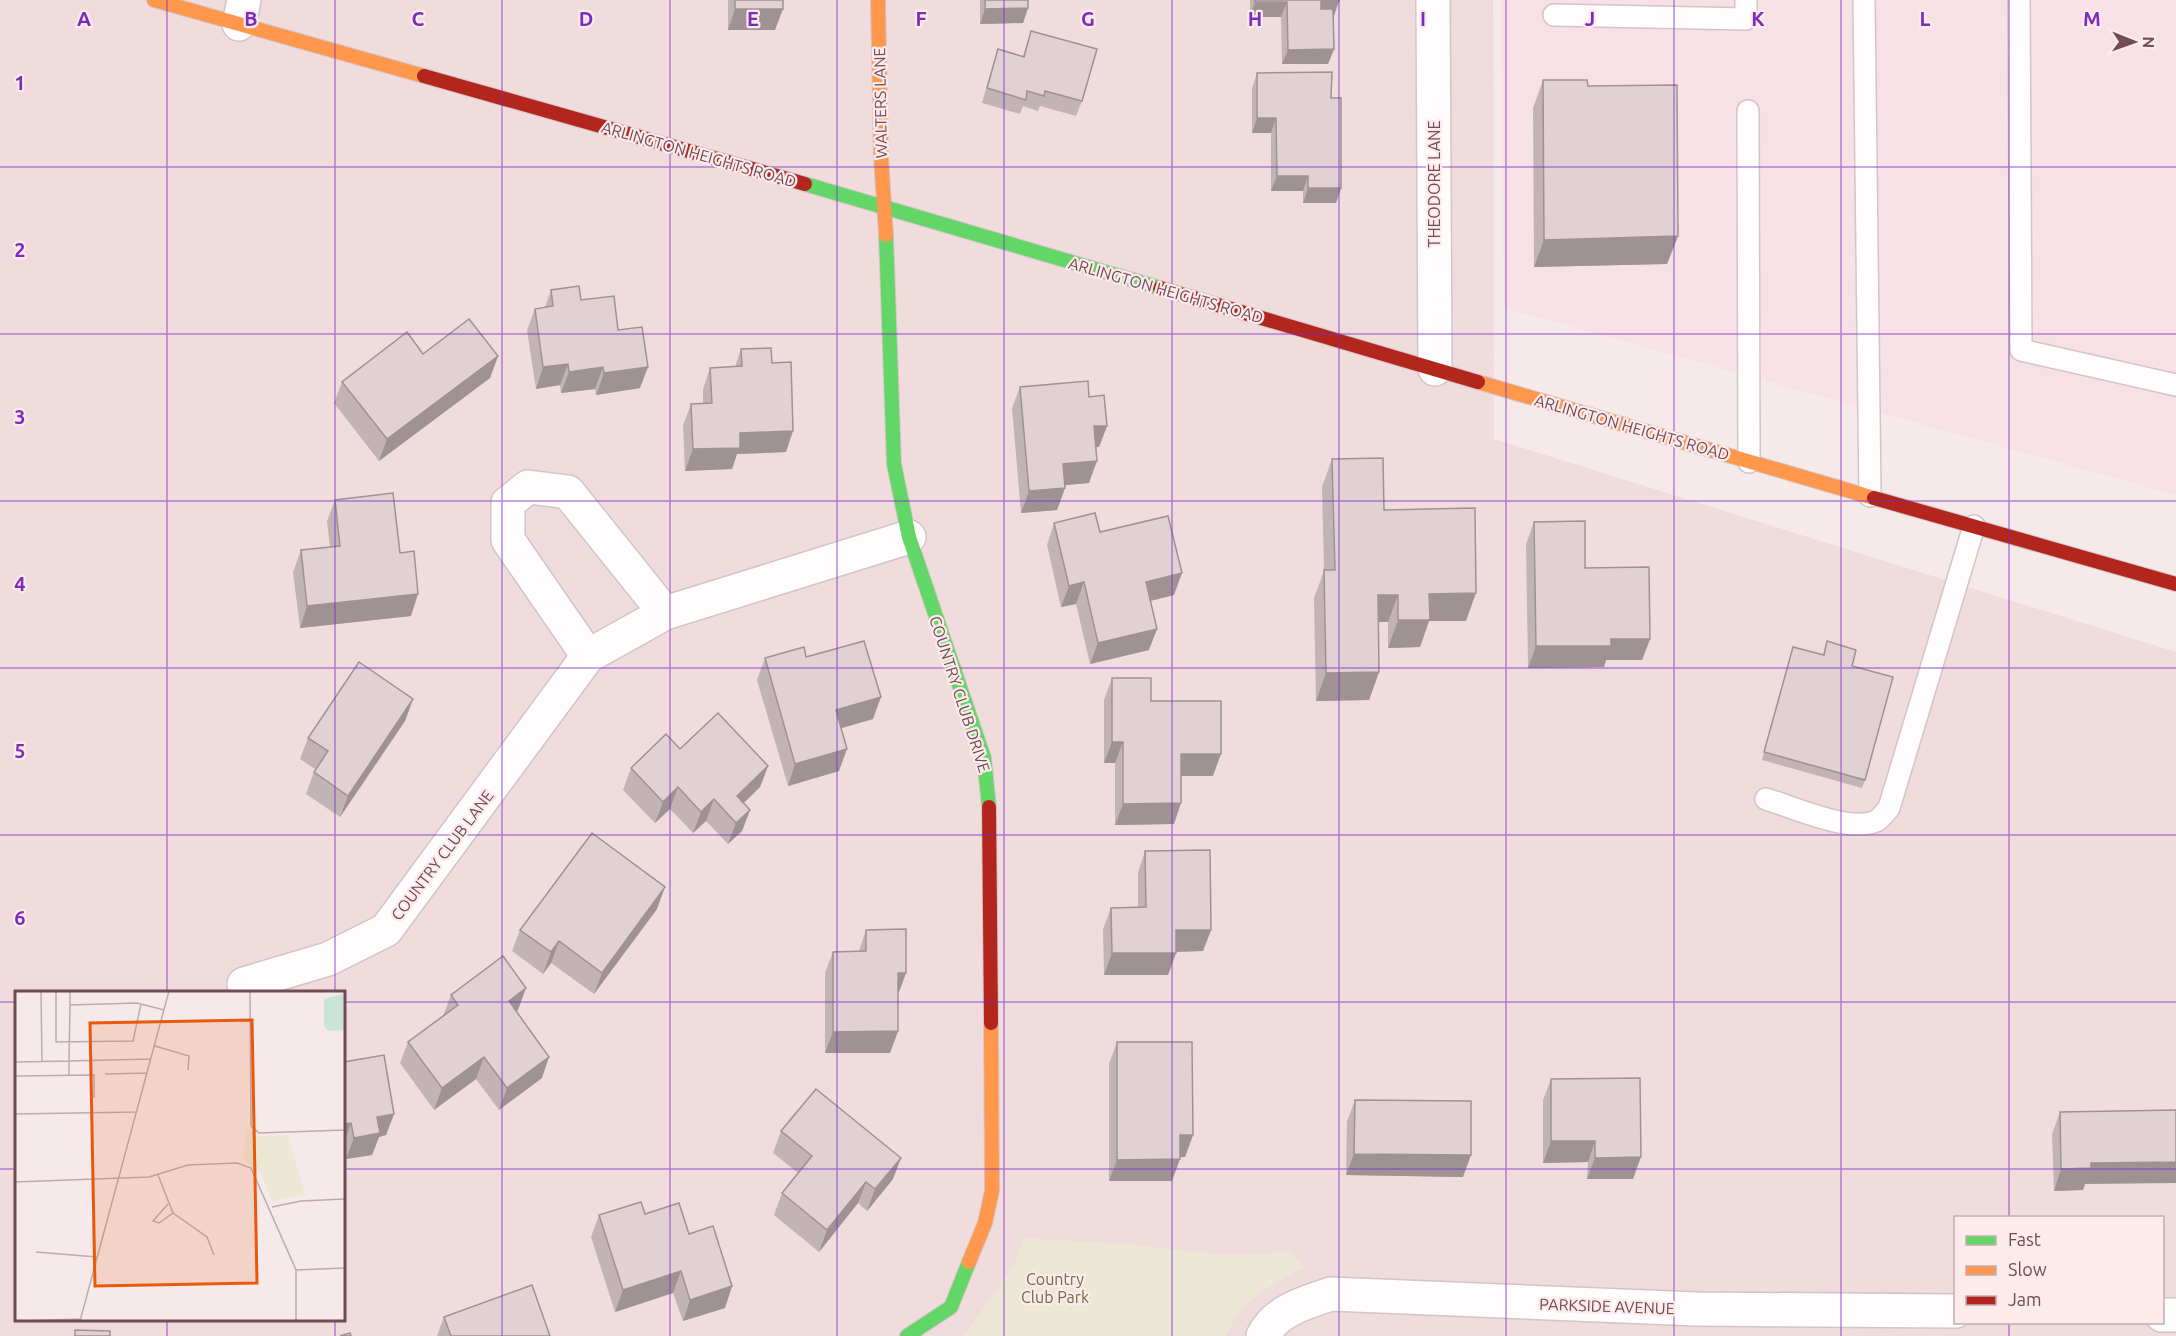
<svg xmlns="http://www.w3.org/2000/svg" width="2176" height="1336" font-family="Ubuntu,sans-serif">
  <rect width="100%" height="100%" fill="#f5e9e9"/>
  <path fill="#f1dcdd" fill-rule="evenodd" d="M0 0H1493L1494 439 2176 652V1336H0ZM16 992H344V1320H16ZM1956 1218H2162V1322H1956Z"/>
  <path fill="#f7e0e6" d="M1501 0H2176V495L1504 308Z"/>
  <path fill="#ede7d5" d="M1024 1238 1135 1245 1222 1255 1293 1252 1303 1268C1269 1286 1242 1299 1226 1336H964L1014 1264Z"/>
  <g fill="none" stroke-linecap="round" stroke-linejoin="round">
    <g stroke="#d3c5c7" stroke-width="24">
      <g id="lane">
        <path d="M1864 0 1870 496"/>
        <path d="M2019 0 2021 350 2176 385"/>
        <path d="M1554 15 1746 19V0"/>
        <path d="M1748 111 1749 462"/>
        <path d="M1766 799C1793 807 1849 833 1876 821 1881 819 1885 812 1889 808L1974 526"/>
      </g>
    </g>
    <g stroke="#d3c5c7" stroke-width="36">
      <g id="street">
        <path d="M1433 0 1435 369"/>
        <path d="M239 24 244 0"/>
        <path d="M588 656 508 540V503L528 487 568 492 665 613"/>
        <path d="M244 984 328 959 386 930 588 656 665 613 909 537"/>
        <path d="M2162 1315H2176"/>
        <path d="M1263 1336C1275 1311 1306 1302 1331 1294L1697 1309 1956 1311"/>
      </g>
    </g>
    <g stroke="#d5c5c8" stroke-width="16">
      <g id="fast">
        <path d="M805 184 1160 288"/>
        <path d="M886 235 894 464 909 537 984 758 989 807"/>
        <path d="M907 1336 951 1307 969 1262"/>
      </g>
    </g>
    <g stroke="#d5c5c8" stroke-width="16">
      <g id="slow">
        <path d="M154 0 424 76"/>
        <path d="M878 0 881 157 886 235"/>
        <path d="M1478 382 1874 498"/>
        <path d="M969 1262 985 1223 992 1191 991 1023"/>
      </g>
    </g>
    <g stroke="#d5c5c8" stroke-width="16">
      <g id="jam">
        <path d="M424 76 805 184"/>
        <path d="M1160 288 1478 382"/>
        <path d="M1874 498 2176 584"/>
        <path d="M989 807 991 1023"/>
      </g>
    </g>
    <use href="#lane" stroke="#fefcfc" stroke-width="21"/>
    <use href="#street" stroke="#fefcfc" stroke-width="33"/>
    <use href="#fast" stroke="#63d668" stroke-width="14"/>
    <use href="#slow" stroke="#ff974d" stroke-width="14"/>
    <use href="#jam" stroke="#b3261e" stroke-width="14"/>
  </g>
  <g fill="#c2b4b6">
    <path d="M728 0H783L775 30H728Z"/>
    <path d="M980 0H1028V8L1023 23 980 24Z"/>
    <path d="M1250 0H1339L1333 16 1334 49 1328 64H1282L1281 17H1250Z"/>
    <path d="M1031 31 1082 101 1076 116 1040 106 1038 111 1023 106 1020 114 982 103 993 64 998 49 1023 56Z"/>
    <path d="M1257 73 1331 98 1341 188 1336 203H1303V191H1271V133H1252V88Z"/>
    <path d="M1543 80 1588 86 1678 236 1667 264 1534 267 1533 108Z"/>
    <path d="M551 290 581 300 618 330 640 388 596 395 595 389 561 393 560 385 536 389 527 330 535 309 545 307Z"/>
    <path d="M741 349 772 363 786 452 737 454 732 469 685 471 683 425 691 404H703V389L710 368 735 367Z"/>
    <path d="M423 354 498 356 490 378 379 461 334 403 342 382Z"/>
    <path d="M1020 387 1089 397 1107 426 1099 447H1095L1089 483 1065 485V488L1057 510 1021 513 1012 408Z"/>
    <path d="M1332 459 1384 510 1466 621H1429L1420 647 1388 648V622H1378L1379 672 1369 700 1316 701 1314 598 1324 571 1322 487Z"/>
    <path d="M335 500 400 553 411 616 300 628 293 572 301 550 330 547 327 521Z"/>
    <path d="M1534 522 1650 639 1642 660H1606L1604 667 1528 668 1526 544Z"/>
    <path d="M1054 523 1100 532 1174 595 1150 601 1149 650 1090 664 1076 604 1061 607 1047 545Z"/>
    <path d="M1827 641 1852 666 1865 780 1862 788 1762 760 1793 647 1823 655Z"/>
    <path d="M806 657 873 719 841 728 839 771 788 786 757 680 765 658Z"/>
    <path d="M1112 678 1151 701 1213 776H1181L1174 824 1115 825V763H1104V700Z"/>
    <path d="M413 699 405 721 340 817 306 794 315 769 300 759 308 738Z"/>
    <path d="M680 749 768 766 760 787 744 803 750 810 742 831 728 844 706 821 693 833 670 809 655 823 623 790 631 768Z"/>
    <path d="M1145 851 1211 930 1203 951 1176 952 1168 975H1104L1103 929 1111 908H1138V872Z"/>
    <path d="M657 909 594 994 551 963 543 974 512 951 520 930Z"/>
    <path d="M866 930 898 995V1031L890 1053H825V973L833 952 859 951Z"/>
    <path d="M451 995 518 1010 516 1011 542 1078 499 1110 476 1079 434 1110 400 1063 408 1042 443 1016Z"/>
    <path d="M1117 1042 1193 1135 1185 1157H1180L1172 1181H1109V1064Z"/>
    <path d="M344 1062 394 1114 386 1135 379 1137 372 1155 346 1159 344 1146Z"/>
    <path d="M1551 1079 1633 1179H1587L1588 1162 1543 1163V1100Z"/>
    <path d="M1355 1100 1463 1177 1346 1175 1347 1121Z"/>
    <path d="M2060 1112 2085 1184 2083 1190 2054 1191 2052 1134Z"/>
    <path d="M781 1131 893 1179 867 1211 858 1203 819 1252 774 1215 782 1193 798 1173 773 1153Z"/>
    <path d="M645 1214 689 1234 732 1286 725 1308 683 1321 673 1293 615 1312 591 1237 599 1215Z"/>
    <path d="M444 1317 550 1336H437Z"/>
  </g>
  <g fill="#9e9294">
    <path d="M1321 1H1339L1334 16H1315Z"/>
    <path d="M1255 2H1287L1281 17H1250Z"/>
    <path d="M1028 8 1023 23 980 24 985 9Z"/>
    <path d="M735 9H783L775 30H728Z"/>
    <path d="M1334 49 1328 64H1282L1288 50Z"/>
    <path d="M1257 118H1276L1271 133H1252Z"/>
    <path d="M1277 176H1308L1303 191H1271Z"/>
    <path d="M1308 188H1341L1336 203H1303Z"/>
    <path d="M1678 236 1667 264 1534 267 1544 240Z"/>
    <path d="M498 356 490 378 379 461 387 439Z"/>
    <path d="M568 364 560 385 536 389 543 367Z"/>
    <path d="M603 367 595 389 561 393 569 372Z"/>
    <path d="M648 367 640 388 596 395 604 373Z"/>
    <path d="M1094 426H1107L1099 447 1086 448Z"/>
    <path d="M793 431 786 452 737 454 732 469 685 471 693 449 740 433Z"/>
    <path d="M1097 461 1089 483 1055 486 1063 464Z"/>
    <path d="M1065 488 1057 510 1021 513 1029 491Z"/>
    <path d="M1182 573 1174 595 1138 604 1146 582Z"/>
    <path d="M1084 582 1076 604 1061 607 1069 586Z"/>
    <path d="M1476 593 1466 621H1429L1420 647 1388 648 1398 620 1429 594Z"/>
    <path d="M418 594 411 616 300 628 307 606Z"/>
    <path d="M1378 595H1398L1388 622H1368Z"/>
    <path d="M1157 629 1149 650 1090 664 1098 643Z"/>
    <path d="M1611 639H1650L1642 660H1606L1604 667 1528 668 1536 646Z"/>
    <path d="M1379 672 1369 700 1316 701 1326 673Z"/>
    <path d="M881 697 873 719 828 732 836 710Z"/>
    <path d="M413 699 405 721 340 817 348 796Z"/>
    <path d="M1112 742H1123L1115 763H1104Z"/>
    <path d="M847 749 839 771 788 786 795 764Z"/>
    <path d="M1181 754H1221L1213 776H1173Z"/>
    <path d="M768 766 760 787 730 816 737 796Z"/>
    <path d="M678 787 670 809 655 823 663 802Z"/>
    <path d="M714 799 706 821 693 833 701 812Z"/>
    <path d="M1181 803 1174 824 1115 825 1123 804Z"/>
    <path d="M750 810 742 831 728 844 736 823Z"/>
    <path d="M665 887 657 909 594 994 602 973Z"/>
    <path d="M1176 930H1211L1203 951 1168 952Z"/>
    <path d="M559 941 551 963 543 974 551 952Z"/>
    <path d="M1112 953H1176L1168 975H1104Z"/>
    <path d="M898 973H906L898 995H890Z"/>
    <path d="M526 988 518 1010 501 1022 509 1001Z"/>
    <path d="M898 1031 890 1053H825L833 1032Z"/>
    <path d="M484 1057 476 1079 434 1110 442 1088Z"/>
    <path d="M549 1057 542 1078 499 1110 507 1088Z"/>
    <path d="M394 1114 386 1135 379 1137 372 1155 346 1159 354 1138 377 1117Z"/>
    <path d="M351 1123 344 1144V1124Z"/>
    <path d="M1180 1135H1193L1185 1157H1172Z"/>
    <path d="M1551 1141H1595L1588 1162 1543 1163Z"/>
    <path d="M1354 1154 1471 1155 1463 1177 1346 1175Z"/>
    <path d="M1641 1157 1633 1179H1587L1595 1158Z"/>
    <path d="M901 1158 893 1179 867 1211 875 1189Z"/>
    <path d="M1180 1159 1172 1181H1109L1117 1160Z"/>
    <path d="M2176 1162V1183L2085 1184 2083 1190 2054 1191 2061 1169 2091 1163Z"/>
    <path d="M866 1182 858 1203 819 1252 827 1230Z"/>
    <path d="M681 1271 673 1293 615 1312 623 1290Z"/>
    <path d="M732 1286 725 1308 683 1321 690 1300Z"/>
  </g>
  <g fill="#e1d1d4" stroke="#9e9294" stroke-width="1.5">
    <rect x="735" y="0" width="48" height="9"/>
    <path d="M985 0H1028V8L985 9Z"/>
    <path d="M1255 0H1339V1H1321V9H1333L1334 49 1288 50 1287 2H1255Z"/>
    <path d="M1031 31 1097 49 1082 101 1045 91 1044 96 1027 91 1026 100 987 88 998 49 1024 57Z"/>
    <path d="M1332 72 1331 98H1341V188H1308V176H1277L1276 118H1257V73Z"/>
    <path d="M1543 80H1587L1588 86 1677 85 1678 236 1544 240Z"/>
    <path d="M579 286 581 300 614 296 618 330 642 327 648 367 604 373 603 367 569 372 568 364 543 367 535 309 553 306 551 290Z"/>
    <path d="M469 319 498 356 387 439 342 382 407 332 423 354Z"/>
    <path d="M771 348 772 363 791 362 793 431 740 433V448L693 449 691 404 712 403 710 368 742 366 741 349Z"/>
    <path d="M1088 381 1089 397 1104 395 1107 426H1094L1097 461 1063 464 1065 488 1029 491 1020 387Z"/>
    <path d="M1383 458 1384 510 1475 508 1476 593 1429 594 1430 620H1398V595H1378L1379 672 1326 673 1324 570H1335L1332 459Z"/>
    <path d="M393 493 400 553 414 551 418 594 307 606 301 550 340 546 335 500Z"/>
    <path d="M1095 513 1100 532 1168 516 1182 573 1146 582 1157 629 1098 643 1084 582 1069 586 1054 523Z"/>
    <path d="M1585 521V568L1649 567 1650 639H1611V646H1536L1534 522Z"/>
    <path d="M864 641 881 697 836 710 847 749 795 764 765 658 804 647 806 657Z"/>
    <path d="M1827 641 1856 650 1852 666 1893 677 1865 780 1764 752 1793 647 1824 655Z"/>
    <path d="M359 662 413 699 348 796 314 772 328 751 308 738Z"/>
    <path d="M1112 678H1151V701H1221V754H1181V803L1123 804V742H1112Z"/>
    <path d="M718 713 768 766 737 796 750 810 736 823 714 799 701 812 678 787 663 802 631 768 666 734 680 749Z"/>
    <path d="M592 833 665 887 602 973 559 941 551 952 520 930Z"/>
    <path d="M1210 850 1211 930H1176V953H1112L1111 908 1146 907 1145 851Z"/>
    <path d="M906 929V973H898V1031L833 1032V952L866 951V930Z"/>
    <path d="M503 956 526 988 509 1001 549 1057 507 1088 484 1057 442 1088 408 1042 458 1005 451 995Z"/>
    <path d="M1117 1042H1192L1193 1135H1180V1159L1117 1160Z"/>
    <path d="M384 1055 394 1114 377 1117 380 1133 354 1138 351 1123 344 1124V1062Z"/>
    <path d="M1640 1078 1641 1157 1595 1158V1141H1551V1079Z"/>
    <path d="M816 1089 901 1158 875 1189 866 1182 827 1230 782 1193 812 1156 781 1131Z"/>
    <path d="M1355 1100 1471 1101V1155L1354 1154Z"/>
    <path d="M2176 1110V1162L2091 1163V1168L2061 1169 2060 1112Z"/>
    <path d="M641 1202 645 1214 679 1203 689 1234 713 1226 732 1286 690 1300 681 1271 623 1290 599 1215Z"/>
    <path d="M532 1285 550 1336H451L444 1317Z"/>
    <path d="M75 1330 110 1331V1336H75Z"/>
    <path d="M350 1333 351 1336H340Z"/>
  </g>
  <path fill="none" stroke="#7b2cbf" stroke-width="1.5" stroke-opacity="0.55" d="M167 0V992M335 0V992M502 0V1336M670 0V1336M837 0V1336M1004 0V1336M1172 0V1336M1339 0V1336M1506 0V1336M1674 0V1336M1841 0V1336M2009 0V1218M0 167H2176M0 334H2176M0 501H2176M0 668H2176M0 835H2176M0 1002H16M344 1002H2176M0 1169H16M344 1169H2176M167 1320V1336M335 1320V1336M2009 1322V1336"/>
  <g text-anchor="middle" stroke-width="4.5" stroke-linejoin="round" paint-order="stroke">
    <g font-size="16" fill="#704c56" stroke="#fdeaea">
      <text transform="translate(880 103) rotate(-91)" y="6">WALTERS LANE</text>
      <text transform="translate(699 154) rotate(16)" y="6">ARLINGTON HEIGHTS ROAD</text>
      <text transform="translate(1434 184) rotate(-90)" y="6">THEODORE LANE</text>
      <text transform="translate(1166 290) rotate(16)" y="6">ARLINGTON HEIGHTS ROAD</text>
      <text transform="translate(1632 427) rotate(16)" y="6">ARLINGTON HEIGHTS ROAD</text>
      <text transform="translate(960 694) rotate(72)" y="6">COUNTRY CLUB DRIVE</text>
      <text transform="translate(442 855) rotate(-53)" y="6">COUNTRY CLUB LANE</text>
      <text transform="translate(1607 1306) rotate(2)" y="6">PARKSIDE AVENUE</text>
    </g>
    <g font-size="16" fill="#6b6e42" stroke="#fdeaea">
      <text x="1055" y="1285">Country<tspan x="1055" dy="18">Club Park</tspan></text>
    </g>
  </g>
  <g transform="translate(15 991)">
    <rect width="330" height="330" fill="#f5e9e9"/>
    <path d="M231 135 241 145 273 144 290 204 257 210 246 182 228 168Z" fill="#ede7d5"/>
    <path d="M330 2V39L313 40 309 35V8Z" fill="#cce3d7"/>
    <path fill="none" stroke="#c0aaae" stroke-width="1.5" d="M26 0 27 71M41 0V51L118 50 126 13M55 0V14L122 12 149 19M235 0 236 135 244 142 330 139M140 55 174 65 173 79M0 71 54 70 55 14M90 83 132 82M54 84V70L136 68M0 85 79 84V107M0 123 122 121M143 184 158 222 192 246 199 264M0 191 134 186 173 174 222 172 236 177 281 279V330M153 213 138 230 144 232 158 222M257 216 286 210 330 208M21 261 82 266M281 279 330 277M6 330 66 328M65 330 154 0"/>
    <path fill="#e8590c" fill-opacity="0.15" stroke="#e8590c" stroke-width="3" d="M237 29 242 292 80 295 75 32Z"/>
    <rect width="330" height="330" fill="none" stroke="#704c56" stroke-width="3"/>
  </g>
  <g font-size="20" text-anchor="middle" font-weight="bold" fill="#7b2cbf" stroke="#fdeaea" stroke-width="4.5" stroke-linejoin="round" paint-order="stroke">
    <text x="84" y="26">A</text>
    <text x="251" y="26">B</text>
    <text x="418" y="26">C</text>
    <text x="586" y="26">D</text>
    <text x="753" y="26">E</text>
    <text x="921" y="26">F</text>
    <text x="1088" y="26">G</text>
    <text x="1255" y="26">H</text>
    <text x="1423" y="26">I</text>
    <text x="1590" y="26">J</text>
    <text x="1758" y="26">K</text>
    <text x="1925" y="26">L</text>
    <text x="2092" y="26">M</text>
    <text x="20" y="90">1</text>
    <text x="20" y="257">2</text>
    <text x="20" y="424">3</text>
    <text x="20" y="591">4</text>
    <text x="20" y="758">5</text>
    <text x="20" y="925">6</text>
  </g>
  <rect x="1954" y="1216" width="210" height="108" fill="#fdeaea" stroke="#c5abaf" stroke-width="1.5"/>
  <rect x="1966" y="1236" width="30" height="9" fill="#63d668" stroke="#c5abaf" stroke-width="1.5"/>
  <text x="2008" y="1246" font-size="18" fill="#704c56">Fast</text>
  <rect x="1966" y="1266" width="30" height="9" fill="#ff974d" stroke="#c5abaf" stroke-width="1.5"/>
  <text x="2008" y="1276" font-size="18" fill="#704c56">Slow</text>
  <rect x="1966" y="1296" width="30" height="9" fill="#b3261e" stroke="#c5abaf" stroke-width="1.5"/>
  <text x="2008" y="1306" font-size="18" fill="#704c56">Jam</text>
  <g transform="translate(2134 42) rotate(91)" stroke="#fdeaea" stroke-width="4.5" paint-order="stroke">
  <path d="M0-4.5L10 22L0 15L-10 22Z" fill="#704c56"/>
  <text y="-9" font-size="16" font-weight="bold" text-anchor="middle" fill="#704c56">N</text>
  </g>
</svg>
